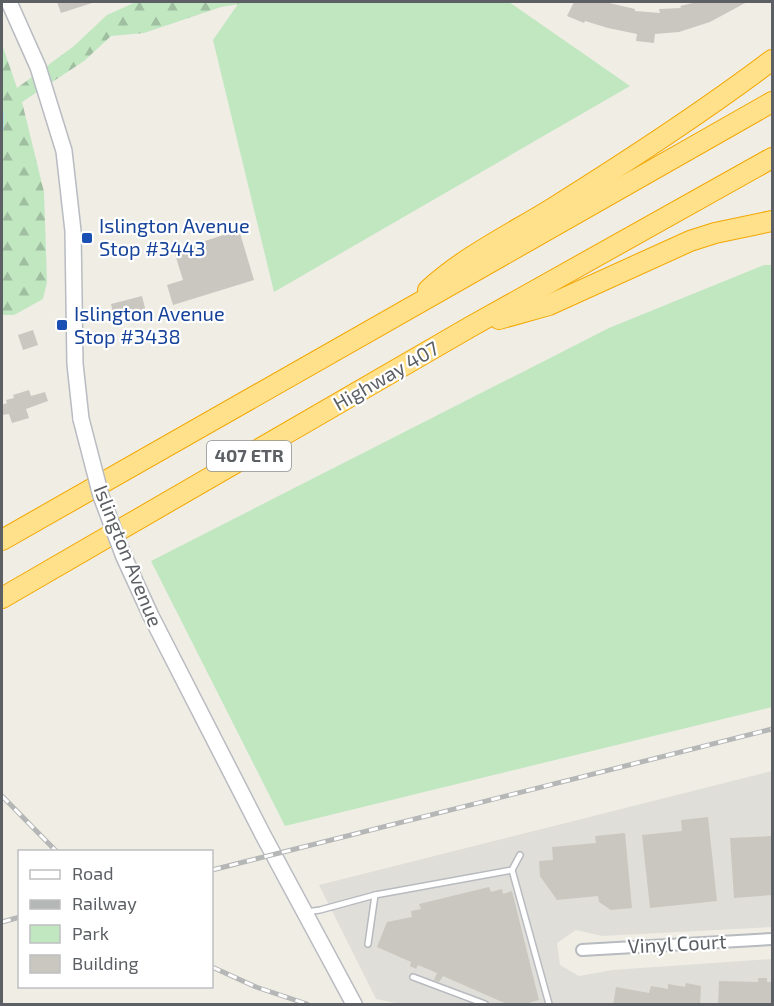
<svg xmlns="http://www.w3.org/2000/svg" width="774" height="1006" font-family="'Exo 2',sans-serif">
  <defs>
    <pattern id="forest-firs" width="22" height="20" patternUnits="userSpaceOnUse" patternTransform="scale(1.5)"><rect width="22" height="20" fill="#c0e7c0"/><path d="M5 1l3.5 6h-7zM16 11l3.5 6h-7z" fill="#9fbfa0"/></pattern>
  </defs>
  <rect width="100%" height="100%" fill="#efede4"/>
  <path fill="#e0ded8" d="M772 771V927L602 936 576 930 557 943 560 965 579 976 612 970 772 959V1004H401L376 999 319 885Z"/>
  <g fill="#c0e7c0">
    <path d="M238 2H509L630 86 274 292 213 40 238 4Z"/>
    <path d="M764 265H772V707L285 826 151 561 609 328Z"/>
  </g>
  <path fill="url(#forest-firs)" d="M136 2H238L239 4 221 7 144 33 111 36 84 61 22 102 44 192 47 282 43 299 14 315H2V44L17 88 74 46 107 15Z"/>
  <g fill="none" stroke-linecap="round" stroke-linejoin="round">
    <path stroke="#a4d8ff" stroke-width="3" d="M2 113V129"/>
  </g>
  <g fill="#cac7c1">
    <path d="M57 2H91L92 3 61 13Z"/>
    <path d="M574 2H605L635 9V11L660 13 659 9 681 8 680 6 697 2H747L710 22 679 32 655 34 654 43 636 41 637 34 608 28 585 21 584 23 567 16Z"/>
    <path d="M239 230 254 280 173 305 167 285 183 280 174 251Z"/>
    <path d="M142 296 146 312 115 321 111 304Z"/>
    <path d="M33 330 38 345 23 350 18 335Z"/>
    <path d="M29 390 31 396 45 392 48 401 26 409 29 418 12 423 9 414 2 415V405L7 403 6 400 14 398 13 395Z"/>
    <path d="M708 817 717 901 650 908 642 835 682 831 681 820Z"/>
    <path d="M625 833 632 908 611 910 599 902 598 896 557 900 540 876 539 861 553 860 552 847 596 843 595 836Z"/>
    <path d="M772 836V895L734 898 730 838Z"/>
    <path d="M489 887 491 892 502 889 503 894 512 891 539 1000 528 1003V1005H509L443 976 439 982 434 980 437 973 418 965 416 969 410 966 411 962 377 947 387 922 412 917 411 911 421 909 419 904Z"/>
    <path d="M758 978H767V982H772V1005H718L719 981 758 982Z"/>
    <path d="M686 983 701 986 700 1005H613L616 987 649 993 651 986 668 989V984L685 987Z"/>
  </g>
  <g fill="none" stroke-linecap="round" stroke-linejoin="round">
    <g stroke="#b7babf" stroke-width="8">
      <g id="lane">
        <path d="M512 870 549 1004"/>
        <path d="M306 912 320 910 375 895 512 870 520 855"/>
        <path d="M368 944 375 895"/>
        <path d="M413 977 485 1004"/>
      </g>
    </g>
    <g stroke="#b7babf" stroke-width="14">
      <path id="street" d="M582 950 772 939"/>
    </g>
    <g stroke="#b8bbc1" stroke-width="18">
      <g id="secondary">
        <path d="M9 2 38 67 64 151 73 231 75 364 81 419"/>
        <path d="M151 616 263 835 354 1004"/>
      </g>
    </g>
    <g stroke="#f3a600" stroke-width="22">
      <g id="highway">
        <path d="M428 290C465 256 511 234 553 208 628 161 702 113 772 60"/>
        <path d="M499 319 549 305 690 241 715 233 772 221"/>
        <path d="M2 540 772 102"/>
        <path d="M2 598 470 327 772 158"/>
      </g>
    </g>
    <use href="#lane" stroke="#fff" stroke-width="5"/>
    <use href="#street" stroke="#fff" stroke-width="10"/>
    <use href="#secondary" stroke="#fff" stroke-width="15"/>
    <use href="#highway" stroke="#ffe18b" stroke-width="20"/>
    <g stroke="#b5b6b6" stroke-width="5">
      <g id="rail">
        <path d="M2 796 57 852"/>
        <path d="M212 870 772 729"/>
        <path d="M2 922 20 917"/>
        <path d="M212 967 256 987 307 1004"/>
      </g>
    </g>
    <use href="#rail" stroke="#fff" stroke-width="3" stroke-dasharray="9" stroke-linecap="butt"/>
    <g stroke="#b8bbc1" stroke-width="18" stroke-linecap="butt">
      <path id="secondary-bridge" d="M81 419 101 496 124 557 151 616"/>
    </g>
    <use href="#secondary-bridge" stroke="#fff" stroke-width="15"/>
  </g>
  <g fill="#1a4fb4" stroke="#fff" stroke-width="2">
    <rect x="81" y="232" width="12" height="12" rx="3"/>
    <rect x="56" y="319" width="12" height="12" rx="3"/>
  </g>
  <g text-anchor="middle" stroke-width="4.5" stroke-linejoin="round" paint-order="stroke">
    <rect fill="#fff" stroke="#8d9093" stroke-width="1.5" x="207" y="441" width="84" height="30" rx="4.5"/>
    <g font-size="18" font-weight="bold" fill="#5c6065">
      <text x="249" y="462">407 ETR</text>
    </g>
    <g font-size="20" fill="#164399" stroke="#fff" text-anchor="start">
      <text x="99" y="233">Islington Avenue<tspan x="99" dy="23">Stop #3443</tspan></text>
      <text x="74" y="321">Islington Avenue<tspan x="74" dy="23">Stop #3438</tspan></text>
    </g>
    <g font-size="20" fill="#5c6065" stroke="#fff">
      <text transform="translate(386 376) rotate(-30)" y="7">Highway 407</text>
      <text transform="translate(128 556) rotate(68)" y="7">Islington Avenue</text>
      <text transform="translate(677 944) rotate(-3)" y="7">Vinyl Court</text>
    </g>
  </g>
  <rect width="774" height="1006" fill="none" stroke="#5c6065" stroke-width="6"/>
  <rect x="18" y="850" width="195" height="138" fill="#ffffff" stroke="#bebfc1" stroke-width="1.5"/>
  <rect x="30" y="870" width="30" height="9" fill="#ffffff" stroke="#bebfc1" stroke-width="1.5"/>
  <text x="72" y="880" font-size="18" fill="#5c6065">Road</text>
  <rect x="30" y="900" width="30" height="9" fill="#b5b6b6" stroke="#bebfc1" stroke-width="1.5"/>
  <text x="72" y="910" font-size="18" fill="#5c6065">Railway</text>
  <rect x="30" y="925" width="30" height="18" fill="#c0e7c0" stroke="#bebfc1" stroke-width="1.5"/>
  <text x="72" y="940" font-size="18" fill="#5c6065">Park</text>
  <rect x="30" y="955" width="30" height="18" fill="#cac7c1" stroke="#bebfc1" stroke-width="1.5"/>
  <text x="72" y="970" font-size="18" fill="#5c6065">Building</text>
</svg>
